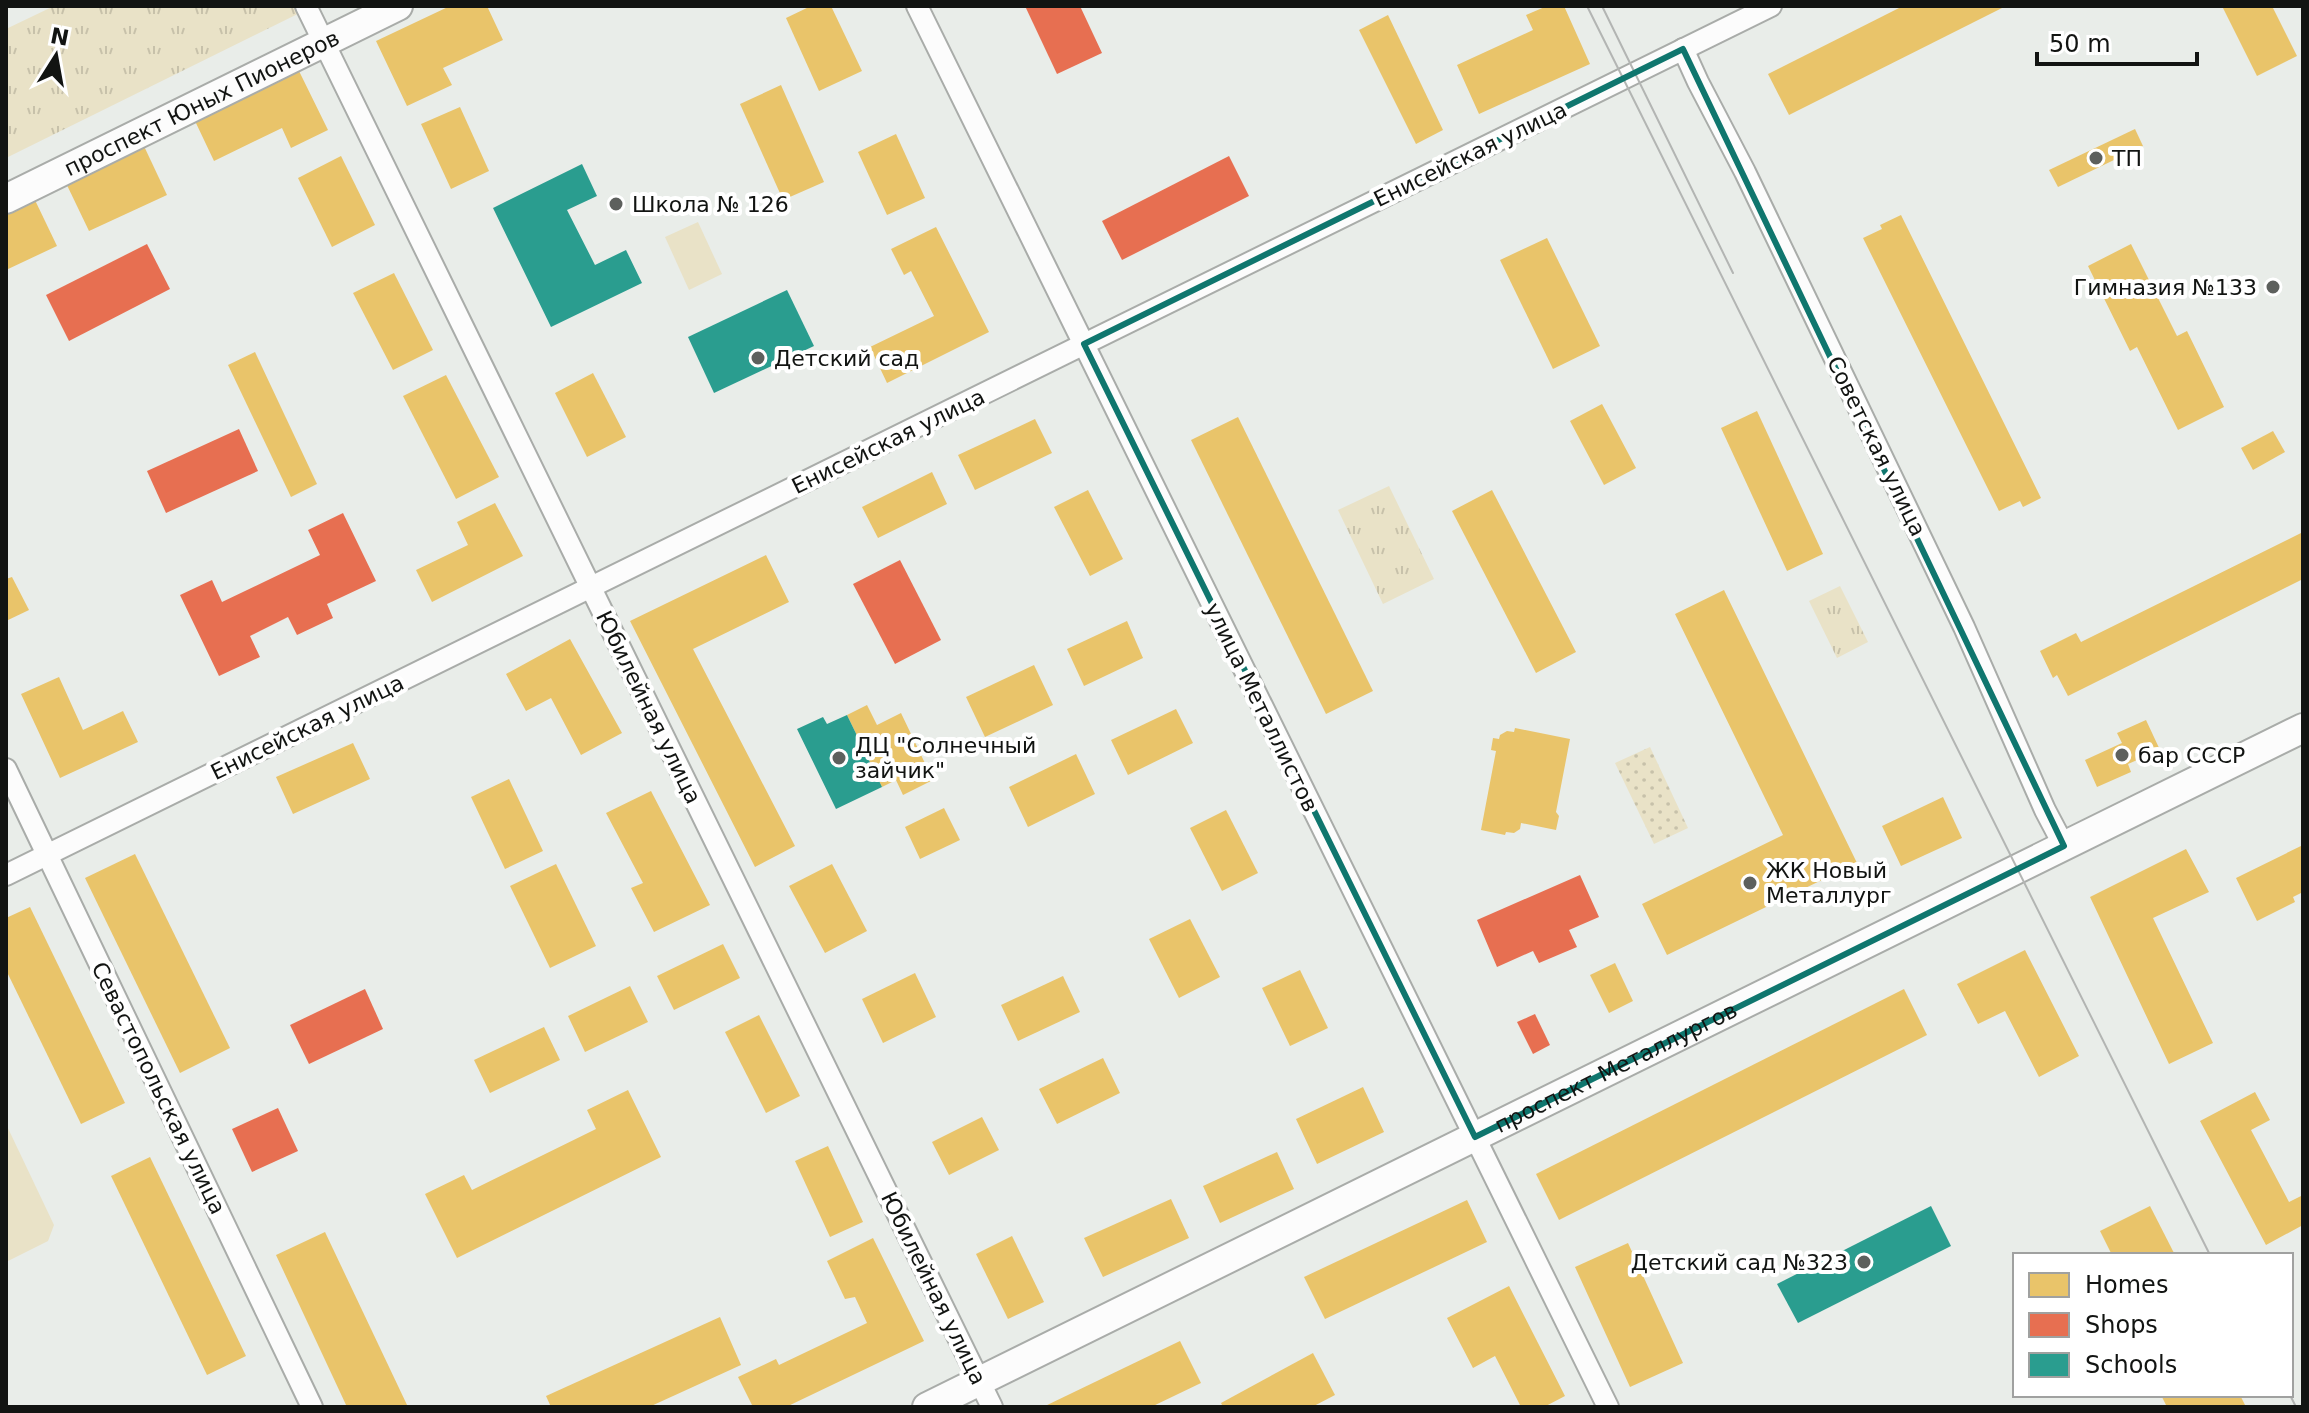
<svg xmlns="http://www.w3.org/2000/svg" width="2309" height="1413" font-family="'DejaVu Sans',sans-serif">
  <defs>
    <pattern id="grass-dots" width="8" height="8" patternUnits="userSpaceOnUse" patternTransform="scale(2)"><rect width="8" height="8" fill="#e9e2c7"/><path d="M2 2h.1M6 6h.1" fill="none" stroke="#c7c1aa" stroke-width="1.8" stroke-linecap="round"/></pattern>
    <pattern id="park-tufts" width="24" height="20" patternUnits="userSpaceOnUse" patternTransform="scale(2)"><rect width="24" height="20" fill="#e9e2c7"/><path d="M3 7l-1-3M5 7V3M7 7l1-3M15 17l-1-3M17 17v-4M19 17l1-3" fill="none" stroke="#c7c1aa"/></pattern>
  </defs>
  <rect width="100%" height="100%" fill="#e9ede9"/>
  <path fill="url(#grass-dots)" d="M1650 747 1688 828 1654 844 1615 763Z"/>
  <g fill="url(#park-tufts)">
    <path d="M54 6H314L6 158V29Z"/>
    <path d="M1389 486 1434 579 1383 604 1338 510Z"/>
    <path d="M1840 586 1868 642 1837 658 1809 601Z"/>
  </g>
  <g fill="#e9e2c7">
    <path d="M698 222 722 274 689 290 665 237Z"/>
    <path d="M6 1124 54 1225 48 1241 6 1262Z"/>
  </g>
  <g fill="#e9c46a">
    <path d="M450 6H487L503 40 443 68 452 85 407 106 376 41Z"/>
    <path d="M811 6H831L862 71 819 91 786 18Z"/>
    <path d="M1547 6H1564L1590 64 1479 114 1457 65 1533 30 1526 15Z"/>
    <path d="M1903 6H2006L1789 115 1768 74Z"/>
    <path d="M2222 6H2272L2297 56 2257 76Z"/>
    <path d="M1388 15 1443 130 1416 144 1359 30Z"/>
    <path d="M299 71 328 130 291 148 282 128 214 161 195 121Z"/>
    <path d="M781 85 824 182 783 200 740 104Z"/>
    <path d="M460 107 489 171 451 189 421 124Z"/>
    <path d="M2135 129 2143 146 2058 187 2049 170Z"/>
    <path d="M896 134 925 198 887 215 858 152Z"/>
    <path d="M143 144 167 195 89 231 65 181Z"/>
    <path d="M341 156 375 225 332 247 298 178Z"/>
    <path d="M33 196 57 246 6 270V209Z"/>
    <path d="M1901 215 2041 498 2023 507 2020 501 1999 511 1863 238 1882 229 1880 225Z"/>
    <path d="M936 227 989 332 887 383 870 347 934 316 911 271 904 275 891 249Z"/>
    <path d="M1547 238 1600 346 1553 369 1500 260Z"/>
    <path d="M2131 244 2177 336 2187 331 2224 407 2178 430 2137 347 2130 351 2088 266Z"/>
    <path d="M394 273 433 350 393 370 353 293Z"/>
    <path d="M255 352 317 484 291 497 228 365Z"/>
    <path d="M593 373 626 437 587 457 555 393Z"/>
    <path d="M446 375 499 477 456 499 403 396Z"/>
    <path d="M1602 404 1636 468 1604 485 1570 421Z"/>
    <path d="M1757 411 1823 554 1787 571 1721 428Z"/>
    <path d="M1238 417 1373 691 1326 714 1191 440Z"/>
    <path d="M1035 419 1052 453 975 490 958 455Z"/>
    <path d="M2273 431 2285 452 2253 470 2241 448Z"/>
    <path d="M932 472 947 504 878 538 862 507Z"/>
    <path d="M1088 490 1123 559 1090 576 1054 507Z"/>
    <path d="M1492 490 1576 652 1536 673 1452 511Z"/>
    <path d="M495 503 523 556 432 602 416 570 468 545 457 522Z"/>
    <path d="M2303 532V579L2068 696 2057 675 2053 678 2040 651 2076 633 2081 642Z"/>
    <path d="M766 555 789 602 693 649 795 846 755 867 630 621Z"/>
    <path d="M12 577 29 610 6 621V579Z"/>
    <path d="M1724 590 1857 863 1667 955 1642 904 1783 835 1675 614Z"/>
    <path d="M1127 621 1143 658 1084 686 1067 649Z"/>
    <path d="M570 639 622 733 581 755 551 698 526 711 506 674Z"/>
    <path d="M1034 665 1053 705 985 737 966 697Z"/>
    <path d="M59 677 83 730 123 711 138 742 60 778 21 694Z"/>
    <path d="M867 705 877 725 901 713 933 780 903 795 896 780 882 787 847 715Z"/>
    <path d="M1176 709 1193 743 1128 775 1111 740Z"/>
    <path d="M2146 720 2160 750 2128 764 2131 772 2097 787 2085 760 2122 743 2117 733Z"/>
    <path d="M1515 728 1570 739 1556 812 1559 816 1556 830 1521 823 1520 829 1514 833 1506 832 1505 835 1481 830 1496 751 1491 750 1493 738 1499 739 1500 735 1507 731 1514 732Z"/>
    <path d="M353 743 370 779 293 814 276 777Z"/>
    <path d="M1076 754 1095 794 1028 827 1009 787Z"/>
    <path d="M509 779 543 851 505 869 471 797Z"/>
    <path d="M651 791 710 905 654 932 631 888 643 883 606 813Z"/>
    <path d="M1943 797 1962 838 1901 866 1882 826Z"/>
    <path d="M944 808 960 840 920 859 905 827Z"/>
    <path d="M1226 810 1258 873 1222 891 1190 828Z"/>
    <path d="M2303 845V892L2293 897 2295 902 2257 921 2236 878Z"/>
    <path d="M2186 849 2209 892 2153 918 2213 1043 2169 1064 2090 897Z"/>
    <path d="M135 854 230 1048 180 1073 85 878Z"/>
    <path d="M556 864 596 946 550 968 510 886Z"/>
    <path d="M832 864 867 931 825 953 789 886Z"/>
    <path d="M30 907 125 1103 81 1124 6 970V918Z"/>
    <path d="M1190 919 1220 977 1179 998 1149 939Z"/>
    <path d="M723 944 740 978 674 1010 657 976Z"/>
    <path d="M2025 950 2079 1056 2039 1077 2005 1011 1978 1024 1957 984Z"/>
    <path d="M1615 963 1633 1001 1609 1013 1590 975Z"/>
    <path d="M1300 970 1328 1028 1290 1046 1262 988Z"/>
    <path d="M915 973 936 1017 883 1043 862 999Z"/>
    <path d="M1063 976 1080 1012 1018 1041 1001 1005Z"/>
    <path d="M630 986 648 1022 585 1052 568 1016Z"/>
    <path d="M1904 989 1927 1035 1559 1220 1536 1174Z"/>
    <path d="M759 1015 800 1096 766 1113 725 1032Z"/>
    <path d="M544 1027 560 1060 490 1093 474 1060Z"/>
    <path d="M1103 1058 1120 1093 1057 1124 1039 1089Z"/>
    <path d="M1363 1087 1384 1132 1317 1164 1296 1119Z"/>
    <path d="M628 1090 661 1157 457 1258 425 1194 464 1175 472 1190 596 1129 587 1110Z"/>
    <path d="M2255 1092 2270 1120 2251 1130 2289 1202 2303 1195V1225L2266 1245 2200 1121Z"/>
    <path d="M982 1117 999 1150 949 1175 932 1142Z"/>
    <path d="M828 1146 863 1222 830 1237 795 1161Z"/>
    <path d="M1277 1152 1294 1189 1220 1223 1203 1186Z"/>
    <path d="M150 1157 246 1356 207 1375 111 1176Z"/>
    <path d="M1171 1199 1189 1238 1103 1277 1084 1238Z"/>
    <path d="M1467 1200 1487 1242 1325 1319 1304 1277Z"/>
    <path d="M2150 1206 2175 1255H2112L2100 1231Z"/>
    <path d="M325 1232 408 1407H347L276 1255Z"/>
    <path d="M1012 1236 1044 1302 1008 1319 976 1254Z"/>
    <path d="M873 1238 924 1341 786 1407H753L738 1377 776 1359 779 1365 867 1323 855 1297 845 1299 827 1261Z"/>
    <path d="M1628 1243 1683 1363 1630 1387 1575 1267Z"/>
    <path d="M1509 1286 1565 1396 1544 1407H1521L1495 1356 1473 1368 1447 1318Z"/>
    <path d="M720 1317 741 1365 649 1407H551L546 1396Z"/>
    <path d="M1180 1341 1201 1383 1151 1407H1043Z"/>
    <path d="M1313 1353 1335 1395 1312 1407H1223L1221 1403Z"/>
    <path d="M2161 1395H2240L2246 1407H2167Z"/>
  </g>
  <g fill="#e76f51">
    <path d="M1025 6H1080L1102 53 1057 74Z"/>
    <path d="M1229 156 1249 196 1122 260 1102 221Z"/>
    <path d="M147 244 170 289 69 341 46 295Z"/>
    <path d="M239 429 258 471 166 513 147 471Z"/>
    <path d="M343 513 376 581 327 604 333 618 297 635 288 617 250 636 260 657 219 676 180 595 212 580 222 602 320 555 308 530Z"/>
    <path d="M900 560 941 640 895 664 853 584Z"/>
    <path d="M1580 875 1599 917 1569 930 1577 947 1539 963 1533 951 1497 967 1477 920Z"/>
    <path d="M365 989 383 1029 309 1064 290 1025Z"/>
    <path d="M1535 1014 1550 1045 1533 1054 1517 1022Z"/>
    <path d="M278 1108 298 1151 252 1172 232 1129Z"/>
  </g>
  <g fill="#2a9d8f">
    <path d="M582 164 597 196 567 210 595 265 626 250 642 283 551 327 493 208Z"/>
    <path d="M787 290 814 346 714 393 688 337Z"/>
    <path d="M847 715 882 787 836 809 797 729 823 717 827 724Z"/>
    <path d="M1931 1206 1951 1246 1798 1323 1777 1284Z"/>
  </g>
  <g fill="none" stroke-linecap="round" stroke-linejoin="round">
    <g stroke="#a9aca9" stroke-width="24">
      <g id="street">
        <path d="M306 6 992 1407"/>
        <path d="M917 6 1608 1407"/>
        <path d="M1683 49 1698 82 1745 172 1964 627 2045 810 2064 846"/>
        <path d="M6 769 312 1407"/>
        <path d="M6 875 1771 6"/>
      </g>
    </g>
    <g stroke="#a9aca9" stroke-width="32">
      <g id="secondary">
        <path id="s1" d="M6 199 398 6"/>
        <path id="s2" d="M927 1407 2303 728"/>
      </g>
    </g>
    <use href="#street" stroke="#fcfcfc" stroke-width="20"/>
    <use href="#secondary" stroke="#fcfcfc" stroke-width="28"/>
    <g stroke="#b3b5b3" stroke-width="2">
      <path d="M1587 6 2210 1255"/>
      <path d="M1602 6 1733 273"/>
      <path d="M2290 1395 2296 1407"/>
    </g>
  </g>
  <path fill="none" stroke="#0f766e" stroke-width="6" stroke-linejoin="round" d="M1683 49 2064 846 1475 1137 1084 344Z"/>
  <g fill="#5d605d" stroke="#fff" stroke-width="3">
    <circle cx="2096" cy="158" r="8"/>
    <circle cx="616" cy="204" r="8"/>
    <circle cx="2273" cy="287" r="8"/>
    <circle cx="758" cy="358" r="8"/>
    <circle cx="2122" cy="755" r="8"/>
    <circle cx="839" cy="758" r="8"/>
    <circle cx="1750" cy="883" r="8"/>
    <circle cx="1864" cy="1262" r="8"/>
  </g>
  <g text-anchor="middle" stroke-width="8" stroke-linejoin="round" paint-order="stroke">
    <g font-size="22" fill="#121412" stroke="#fff">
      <text dy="8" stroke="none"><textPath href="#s1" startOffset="218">проспект Юных Пионеров</textPath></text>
      <text transform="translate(1470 154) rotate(-26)" y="8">Енисейская улица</text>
      <text transform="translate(888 441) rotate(-26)" y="8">Енисейская улица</text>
      <text transform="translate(1877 446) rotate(64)" y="8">Советская улица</text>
      <text transform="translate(649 707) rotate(64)" y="8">Юбилейная улица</text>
      <text transform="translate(1262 707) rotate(64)" y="8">улица Металлистов</text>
      <text transform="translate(307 727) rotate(-26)" y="8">Енисейская улица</text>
      <text dy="8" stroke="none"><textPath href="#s2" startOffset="768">проспект Металлургов</textPath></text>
      <text transform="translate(159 1088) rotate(64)" y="8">Севастопольская улица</text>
      <text transform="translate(934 1288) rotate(64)" y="8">Юбилейная улица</text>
    </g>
    <g font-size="22" fill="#121412" stroke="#fff" text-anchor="start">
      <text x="2112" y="166">ТП</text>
      <text x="632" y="212">Школа № 126</text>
      <text x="2257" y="295" text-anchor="end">Гимназия №133</text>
      <text x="774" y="366">Детский сад</text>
      <text x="855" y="753">ДЦ "Солнечный<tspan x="855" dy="25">зайчик"</tspan></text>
      <text x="2138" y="763">бар СССР</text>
      <text x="1766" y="878">ЖК Новый<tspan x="1766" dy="25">Металлург</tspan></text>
      <text x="1848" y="1270" text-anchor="end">Детский сад №323</text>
    </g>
  </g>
  <rect width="2309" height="1413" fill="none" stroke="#121412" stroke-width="16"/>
  <rect x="2013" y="1253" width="280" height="144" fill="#ffffff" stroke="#a0a1a0" stroke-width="2"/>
  <rect x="2029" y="1273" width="40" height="24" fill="#e9c46a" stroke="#a0a1a0" stroke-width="2"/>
  <text x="2085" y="1293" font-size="24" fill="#121412">Homes</text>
  <rect x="2029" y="1313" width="40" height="24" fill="#e76f51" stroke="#a0a1a0" stroke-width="2"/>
  <text x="2085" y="1333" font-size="24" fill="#121412">Shops</text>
  <rect x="2029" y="1353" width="40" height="24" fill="#2a9d8f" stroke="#a0a1a0" stroke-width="2"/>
  <text x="2085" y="1373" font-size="24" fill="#121412">Schools</text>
  <g transform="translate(56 56) rotate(11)" stroke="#ffffff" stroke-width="6" paint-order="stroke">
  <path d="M0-6L14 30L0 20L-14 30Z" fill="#121412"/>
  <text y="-12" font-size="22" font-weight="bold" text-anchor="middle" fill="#121412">N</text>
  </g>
  <path d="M2037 52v12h160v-12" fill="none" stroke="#121412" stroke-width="4"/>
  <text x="2049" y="52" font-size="24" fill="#121412" stroke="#ffffff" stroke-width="6" paint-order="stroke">50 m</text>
</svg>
